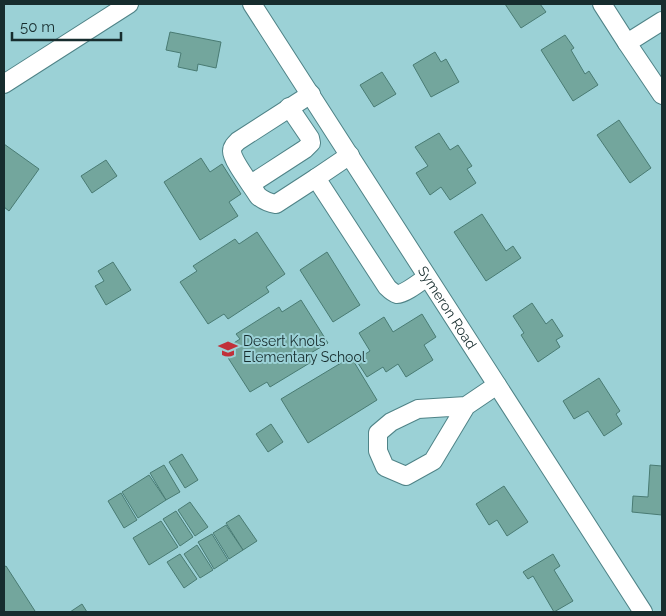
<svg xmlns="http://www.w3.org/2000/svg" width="666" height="616" font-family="Raleway,sans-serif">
  <rect width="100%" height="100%" fill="#9bd1d6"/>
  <g fill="#73a69d" stroke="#497b73">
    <path d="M505 4H540L546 12 521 28Z"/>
    <path d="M170 32 221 42 216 68 198 64 197 71 178 67 181 53 166 50Z"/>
    <path d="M565 35 574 48 571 50 585 74 589 71 598 85 573 101 541 50Z"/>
    <path d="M435 52 441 62 446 59 459 82 431 97 413 65Z"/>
    <path d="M382 72 396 94 374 107 360 85Z"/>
    <path d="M619 120 651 168 630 183 597 135Z"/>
    <path d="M439 133 450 150 458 145 472 166 467 169 476 183 450 200 441 187 430 195 416 173 428 166 415 147Z"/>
    <path d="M4 144 39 169 9 211 4 207Z"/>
    <path d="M201 158 210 172 222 164 241 194 229 202 238 216 200 240 164 182Z"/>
    <path d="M106 160 117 176 92 193 81 176Z"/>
    <path d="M482 214 506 251 513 246 521 258 486 281 454 232Z"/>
    <path d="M257 232 285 274 266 287 269 292 228 319 224 314 208 324 180 282 197 271 193 266 235 239 239 244Z"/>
    <path d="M327 252 360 305 333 322 300 270Z"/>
    <path d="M113 262 131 290 106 305 95 286 104 281 98 271Z"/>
    <path d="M301 300 328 343 309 354 313 361 270 387 267 382 250 392 223 350 240 339 236 334 279 307 282 312Z"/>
    <path d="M532 303 546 324 552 319 563 336 556 340 560 347 538 362 521 335 524 333 513 316Z"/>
    <path d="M422 314 436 337 424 345 433 360 406 377 398 364 386 372 383 367 367 377 356 360 370 351 359 333 384 317 393 332Z"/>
    <path d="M351 357 377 400 308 443 281 399Z"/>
    <path d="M599 378 620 411 616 414 622 424 604 436 588 411 574 419 563 401Z"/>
    <path d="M271 424 283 442 268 452 256 434Z"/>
    <path d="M182 454 198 480 185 488 169 462Z"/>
    <path d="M164 465 180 492 166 500 150 473Z"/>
    <path d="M650 465 662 466V515L632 512 633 496 648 497Z"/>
    <path d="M149 475 166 500 138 518 122 492Z"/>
    <path d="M504 486 528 522 507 536 497 520 489 525 476 504Z"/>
    <path d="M121 493 137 520 124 528 108 501Z"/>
    <path d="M190 502 208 527 195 536 178 510Z"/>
    <path d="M176 511 193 537 180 546 163 519Z"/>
    <path d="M239 515 257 541 243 550 226 523Z"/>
    <path d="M161 521 178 547 149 565 133 538Z"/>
    <path d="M226 525 243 550 229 559 213 533Z"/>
    <path d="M212 534 228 560 214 569 198 542Z"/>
    <path d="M197 545 213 570 200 578 184 554Z"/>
    <path d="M180 554 197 579 184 588 167 562Z"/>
    <path d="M553 554 560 566 554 570 573 601 554 612 533 576 528 579 523 572Z"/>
    <path d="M6 566 35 611 33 612H5L4 610V567Z"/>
    <path d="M82 604 87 612H70Z"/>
  </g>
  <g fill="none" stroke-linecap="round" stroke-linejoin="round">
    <g stroke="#4f8387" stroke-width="20">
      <g id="minor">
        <path id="s1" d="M252 4 643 612"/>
        <path d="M602 4 627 43 662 95"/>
        <path d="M627 43 662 21"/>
        <path d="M4 84 129 4"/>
        <path d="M311 94 238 141C235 144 232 147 232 151 232 161 253 187 258 196 264 201 269 203 276 204L316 178 387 287C390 290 393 293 397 294 405 294 421 281 427 277"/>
        <path d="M316 178 350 155"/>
        <path d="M251 184 305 149 311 143 310 138 289 107"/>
        <path d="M466 406 433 461 406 476 385 467 378 451V433L391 422 418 409 466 406 497 385"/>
      </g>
    </g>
    <use href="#minor" stroke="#fff" stroke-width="18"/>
  </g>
  <defs>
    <g id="school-bare" transform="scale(1.5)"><path d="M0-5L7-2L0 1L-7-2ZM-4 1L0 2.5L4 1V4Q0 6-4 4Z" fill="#c1313a" stroke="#9bd1d6" stroke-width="2.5" paint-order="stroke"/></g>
  </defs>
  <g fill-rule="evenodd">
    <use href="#school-bare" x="228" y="349"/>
  </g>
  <g text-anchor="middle" stroke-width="4" stroke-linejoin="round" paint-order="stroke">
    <g font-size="14" fill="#172d2e" stroke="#9bd1d6">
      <text dy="5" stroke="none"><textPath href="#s1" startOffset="361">Symeron Road</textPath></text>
    </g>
    <g font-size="14" fill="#172d2e" stroke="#9bd1d6" text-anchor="start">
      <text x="243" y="346">Desert Knols<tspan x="243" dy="16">Elementary School</tspan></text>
    </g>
  </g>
  <rect width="666" height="616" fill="none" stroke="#172d2e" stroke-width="10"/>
  <path d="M12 32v8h109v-8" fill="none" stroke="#172d2e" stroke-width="2.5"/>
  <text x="20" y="32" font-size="15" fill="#172d2e" stroke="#9bd1d6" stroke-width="4" paint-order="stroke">50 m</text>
</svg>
